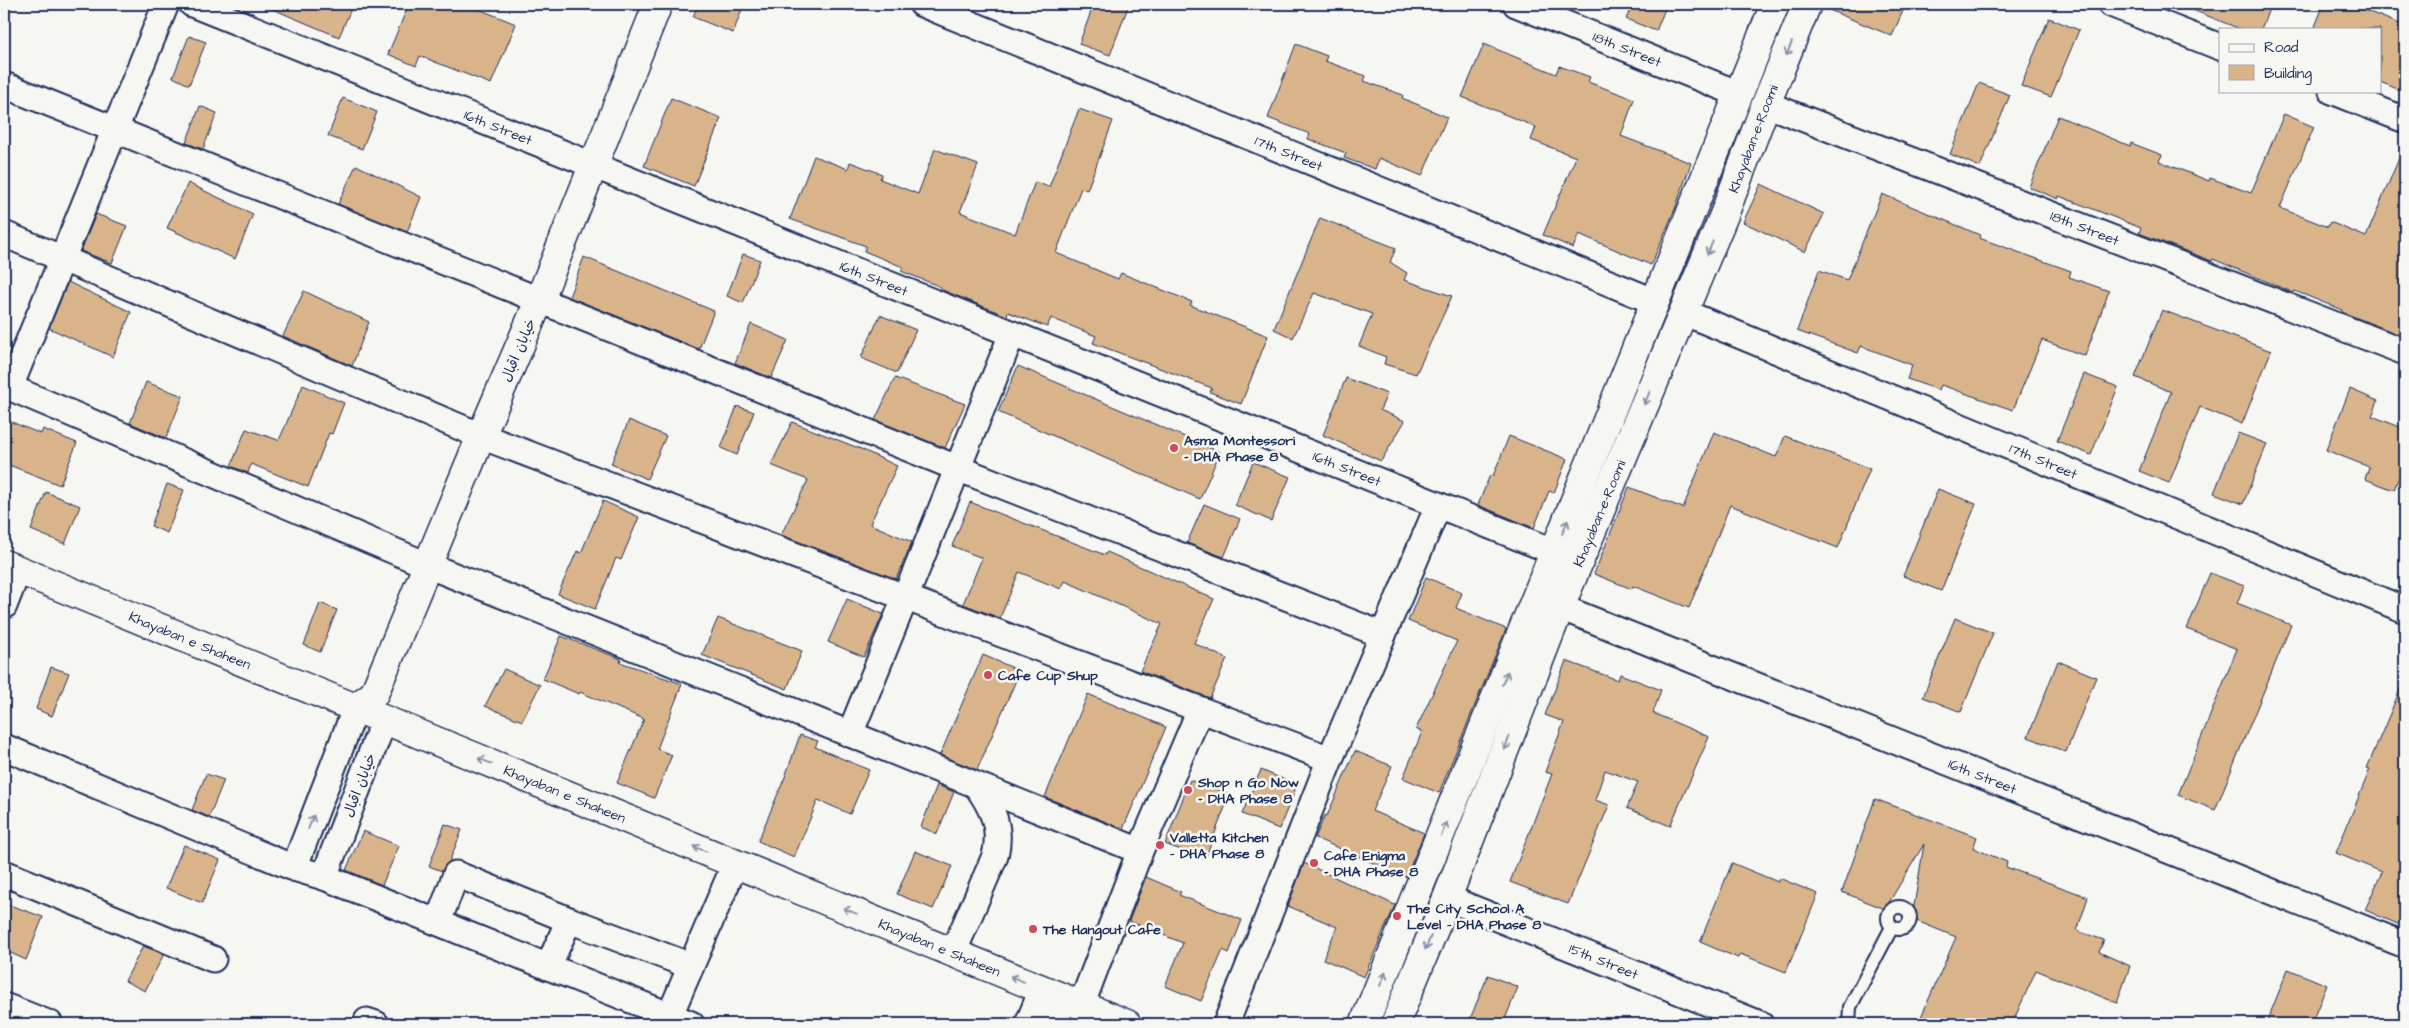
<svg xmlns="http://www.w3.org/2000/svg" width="2409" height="1028" font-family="'Architects Daughter','Playpen Sans Arabic',sans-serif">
  <rect width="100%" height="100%" fill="#f6f6f2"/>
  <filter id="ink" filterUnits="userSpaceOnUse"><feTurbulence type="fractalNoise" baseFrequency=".02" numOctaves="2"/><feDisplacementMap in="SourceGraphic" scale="10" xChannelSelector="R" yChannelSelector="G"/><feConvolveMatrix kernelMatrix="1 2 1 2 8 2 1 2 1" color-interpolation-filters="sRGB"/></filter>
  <g filter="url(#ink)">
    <g fill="#d9b48b" stroke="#1b2f5e">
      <path d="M353 4 339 37 263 5 264 4Z"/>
      <path d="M409 4H466L516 24 491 84 420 56 416 66 388 54Z"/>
      <path d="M698 4H744L733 33 693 17Z"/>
      <path d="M1094 4H1129L1110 55 1079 44Z"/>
      <path d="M1633 4H1667L1656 31 1626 19Z"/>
      <path d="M1822 4H1906L1892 36 1822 7Z"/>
      <path d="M2178 4H2271L2261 29H2240Z"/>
      <path d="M2324 4H2349L2405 26V92L2380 82V29H2314Z"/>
      <path d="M2049 18 2079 30 2051 97 2021 86Z"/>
      <path d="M189 36 206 42 189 85 173 77Z"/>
      <path d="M1296 44 1327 56 1325 61 1366 76 1364 81 1403 95 1402 98 1447 117 1422 176 1379 158 1375 169 1344 158 1346 153 1308 139 1310 134 1268 118Z"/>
      <path d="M1484 44 1556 74 1559 66 1590 77 1588 82 1634 99 1621 136 1691 163 1675 209 1651 265 1579 234 1573 248 1543 235 1576 157 1531 140 1536 127 1462 97Z"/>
      <path d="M1979 83 2010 95 1980 167 1950 154Z"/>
      <path d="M343 98 377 112 362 149 328 136Z"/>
      <path d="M671 98 721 118 694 186 644 166Z"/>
      <path d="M200 106 217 113 203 149 186 143Z"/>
      <path d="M1079 109 1113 121 1087 190 1081 188 1056 253 1118 279 1121 273 1192 302 1190 305 1268 336 1241 404 1210 392 1212 388 1093 343 1096 336 1051 318 1047 327 1008 312 1007 316 940 289 941 287 901 271 903 267 864 251 866 246 790 219 814 156 848 169 850 162 882 174 880 179 918 194 935 149 978 165 960 212 1015 234 1035 182 1049 187Z"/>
      <path d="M2284 114 2314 127 2280 208 2328 227 2330 222 2366 237 2405 144V337L2342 312V310L2295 291 2294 293 2213 259 2212 261 2139 233 2141 228 2098 211 2059 196 2058 199 2029 187 2058 116 2130 146 2131 143 2162 155 2159 161 2209 181 2210 178 2251 193Z"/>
      <path d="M356 165 421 197 407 232 338 204Z"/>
      <path d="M188 183 253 214 235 259 167 228Z"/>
      <path d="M1761 184 1824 214 1805 252 1743 222Z"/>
      <path d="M1882 194 1980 235 1979 238 2071 271 2069 277 2109 291 2085 356 2042 340 2013 410 1941 385 1939 390 1907 379 1912 365 1861 346 1858 353 1797 331 1819 270 1847 280Z"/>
      <path d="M96 214 127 226 112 263 81 251Z"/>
      <path d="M1320 218 1396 248 1390 262 1407 273 1404 280 1452 296 1416 374 1384 364 1386 357 1359 346 1372 314 1314 293 1293 338 1274 329Z"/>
      <path d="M743 254 760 260 743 303 727 296Z"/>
      <path d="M584 257 714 311 699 349 569 297Z"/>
      <path d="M68 282 131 312 113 357 49 328Z"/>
      <path d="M304 291 369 322 352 366 283 336Z"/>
      <path d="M2162 310 2271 351 2242 424 2200 407 2169 483 2139 471 2171 392 2135 377Z"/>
      <path d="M880 315 916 330 897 373 861 358Z"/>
      <path d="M751 324 788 340 771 378 735 363Z"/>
      <path d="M1018 366 1220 452 1200 499 998 412Z"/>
      <path d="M2084 374 2118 387 2091 455 2057 441Z"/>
      <path d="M895 378 965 404 945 448 875 420Z"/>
      <path d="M1346 378 1387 394 1380 410 1405 421 1381 461 1323 435Z"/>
      <path d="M146 382 183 396 166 438 130 423Z"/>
      <path d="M303 385 344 403 332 434 329 433 308 487 251 464 248 473 231 466 246 429 278 440 280 438Z"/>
      <path d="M2350 389 2378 401 2372 416 2405 429V461L2394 490 2365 479 2369 467 2326 450Z"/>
      <path d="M737 406 754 412 737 455 721 448Z"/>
      <path d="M4 419 41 434 43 429 77 443 60 485 4 463Z"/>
      <path d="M629 420 666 436 647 479 611 464Z"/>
      <path d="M792 422 861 449 897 466 870 524 912 542 896 579 781 535 808 480 771 465Z"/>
      <path d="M1714 432 1776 457 1785 436 1870 469 1838 548 1730 505 1689 608 1633 586 1632 589 1594 574 1629 487 1683 508Z"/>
      <path d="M2238 433 2267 444 2243 504 2214 493Z"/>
      <path d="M1509 436 1567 459 1554 493 1549 491 1534 528 1478 505 1490 475 1493 476Z"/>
      <path d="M1253 462 1290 477 1271 521 1235 505Z"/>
      <path d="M167 484 184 490 167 533 151 526Z"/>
      <path d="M1938 489 1976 504 1941 591 1903 576Z"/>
      <path d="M46 492 80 506 65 544 31 530Z"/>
      <path d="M603 501 639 517 621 560 616 558 595 609 558 594 577 551 581 553Z"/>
      <path d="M970 502 1105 555 1107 552 1214 599 1194 643 1227 659 1210 698 1140 671 1162 624 1065 581 1061 589 1019 572 1000 618 963 604 982 558 952 546Z"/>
      <path d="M1204 504 1240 519 1224 557 1187 543Z"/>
      <path d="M2210 573 2244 586 2237 603 2291 625 2215 810 2178 795 2237 649 2187 629Z"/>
      <path d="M1426 577 1462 593 1456 608 1506 629 1439 793 1403 778 1422 732 1416 729 1457 641 1408 621Z"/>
      <path d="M847 599 883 614 864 657 828 642Z"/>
      <path d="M320 603 337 610 320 652 304 645Z"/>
      <path d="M718 618 802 651 787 689 702 655Z"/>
      <path d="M1955 618 1993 633 1961 712 1923 697Z"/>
      <path d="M561 636 621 659 620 662 682 684 657 749 672 755 654 798 617 783 644 719 580 692 579 694 543 679Z"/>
      <path d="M983 655 1020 671 977 770 940 755Z"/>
      <path d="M1566 661 1618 680 1620 674 1661 690 1653 713 1709 737 1670 826 1627 808 1638 782 1605 770 1595 800 1609 805 1568 904 1510 882 1552 774 1545 772 1564 722 1545 715Z"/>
      <path d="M2058 661 2096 677 2066 752 2028 737Z"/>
      <path d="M51 667 69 673 52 716 36 709Z"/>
      <path d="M504 669 540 685 522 721 485 706Z"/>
      <path d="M2405 678V913L2400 925 2365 910 2382 872 2336 853 2370 769 2367 768Z"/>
      <path d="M1088 694 1166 727 1123 829 1045 797Z"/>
      <path d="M800 735 818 741 815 747 869 770 850 814 818 800 794 857 758 841 785 777Z"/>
      <path d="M1355 751 1392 766 1372 811 1424 833 1406 877 1315 838 1325 815 1327 816Z"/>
      <path d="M1261 770 1297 785 1279 829 1242 814Z"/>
      <path d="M206 774 224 780 209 817 192 810Z"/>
      <path d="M1190 780 1230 794 1205 859 1165 844Z"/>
      <path d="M937 785 954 792 937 834 921 827Z"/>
      <path d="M1875 799 1977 837 1973 848 2007 862 2006 867 2088 897 2077 931 2104 940 2099 952 2130 966 2117 1003 2036 970 2012 1024H1918L1956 937 1912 919 1924 844 1885 909 1842 892Z"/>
      <path d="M445 824 462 830 449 862 442 871 429 866Z"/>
      <path d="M363 831 399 846 382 885 346 870Z"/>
      <path d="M184 845 220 860 202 903 166 888Z"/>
      <path d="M915 851 952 866 933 909 897 894Z"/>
      <path d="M1304 863 1395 905 1364 977 1323 959 1337 927 1288 906Z"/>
      <path d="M1732 863 1778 882 1779 878 1818 894 1786 972 1740 954 1738 958 1700 942Z"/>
      <path d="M1146 877 1181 892 1179 895 1242 920 1229 953 1223 950 1201 1001 1165 986 1183 943 1129 921Z"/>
      <path d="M4 903 43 917 26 960 4 950Z"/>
      <path d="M143 946 164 954 145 991 125 981Z"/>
      <path d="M2288 969 2327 985 2311 1024H2266Z"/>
      <path d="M1488 975 1518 987 1503 1024H1468Z"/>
    </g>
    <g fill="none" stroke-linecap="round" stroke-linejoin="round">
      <g stroke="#1b2f5e" stroke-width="16">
        <g id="service">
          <circle cx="1899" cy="918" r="11"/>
          <path d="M1849 1024 1850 1007 1892 927"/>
        </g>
      </g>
      <g stroke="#1b2f5e" stroke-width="29">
        <g id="minor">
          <path id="s1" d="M192 4 1555 552"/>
          <path id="s2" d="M922 4 1656 302"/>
          <path id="s3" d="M1516 4 1739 94"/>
          <path d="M2111 4 2220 47"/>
          <path d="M4 85 957 468 1383 635"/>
          <path d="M2332 91 2405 120"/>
          <path id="s4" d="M1766 104 2405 352"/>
          <path d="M4 234 481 436 1330 759"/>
          <path id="s5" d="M1683 312 2405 610"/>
          <path d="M4 385 427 565 850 734 1012 334"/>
          <path d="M10 387 166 4"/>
          <path d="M4 606 18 570"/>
          <path id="s6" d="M1560 607 2405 945"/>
          <path d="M850 734 1140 851"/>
          <path d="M4 747 294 868 324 877 691 1024"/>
          <path d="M294 868 356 707"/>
          <path d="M4 873 213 959"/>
          <path d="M324 877 384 720"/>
          <path id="s7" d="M1447 898 1760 1024"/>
          <path d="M438 922 456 874 569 920"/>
          <path d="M953 953 995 856C1002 828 993 809 977 786"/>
          <path d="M548 967 569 920 691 966"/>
          <path d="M4 1006 50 1024"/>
          <path d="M1081 1006 1140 851 1200 710"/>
          <path d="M367 1021 376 1024"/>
          <path d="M666 1024 735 864"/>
          <path d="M1028 1024 1042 990"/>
          <path d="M1054 1024 1064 999"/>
          <path d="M1226 1024 1330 759 1438 506"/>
        </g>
      </g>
      <g stroke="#1b2f5e" stroke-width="31">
        <g id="tertiary">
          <path d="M356 707 374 694 481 436 539 301 658 4"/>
          <path d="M1364 1024 1775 4"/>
          <path id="s8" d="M1395 1024 1447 898 1560 607 1724 215 1766 104 1807 4"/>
        </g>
      </g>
      <g stroke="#1b2f5e" stroke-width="31">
        <g id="secondary">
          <path id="s9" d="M4 564 1127 1024"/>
        </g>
      </g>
      <use href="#service" stroke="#f6f6f2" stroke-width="12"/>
      <use href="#minor" stroke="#f6f6f2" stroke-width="25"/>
      <use href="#tertiary" stroke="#f6f6f2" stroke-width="28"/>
      <use href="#secondary" stroke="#f6f6f2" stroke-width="28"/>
    </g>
    <defs><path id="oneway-shaft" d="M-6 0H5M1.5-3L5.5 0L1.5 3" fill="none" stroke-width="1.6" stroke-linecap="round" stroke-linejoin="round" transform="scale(1.25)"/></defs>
    <g stroke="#8892a8">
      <use href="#oneway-shaft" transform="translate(1789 49) rotate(112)"/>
      <use href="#oneway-shaft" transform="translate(1710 248) rotate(113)"/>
      <use href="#oneway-shaft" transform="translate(1647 398) rotate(113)"/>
      <use href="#oneway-shaft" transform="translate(1565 527) rotate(-68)"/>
      <use href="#oneway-shaft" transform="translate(1505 678) rotate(-68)"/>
      <use href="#oneway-shaft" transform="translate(1507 743) rotate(111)"/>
      <use href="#oneway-shaft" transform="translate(485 761) rotate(-158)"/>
      <use href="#oneway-shaft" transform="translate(311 822) rotate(-69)"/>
      <use href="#oneway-shaft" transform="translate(1444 829) rotate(-68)"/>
      <use href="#oneway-shaft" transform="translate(700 849) rotate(-158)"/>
      <use href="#oneway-shaft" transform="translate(850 911) rotate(-158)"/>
      <use href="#oneway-shaft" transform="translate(1428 943) rotate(112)"/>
      <use href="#oneway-shaft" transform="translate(1017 979) rotate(-158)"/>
      <use href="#oneway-shaft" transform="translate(1383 979) rotate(-67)"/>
    </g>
  </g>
  <g fill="#d1495b" stroke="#f6f6f2" stroke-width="2">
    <circle cx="1174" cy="448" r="5"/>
    <circle cx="988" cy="675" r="5"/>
    <circle cx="1188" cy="790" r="5"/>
    <circle cx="1160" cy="845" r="5"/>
    <circle cx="1314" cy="863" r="5"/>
    <circle cx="1397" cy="916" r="5"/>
    <circle cx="1033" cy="929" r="5"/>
  </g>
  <g text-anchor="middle" stroke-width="5" stroke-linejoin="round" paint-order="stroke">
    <g font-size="14" fill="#1b2f5e" stroke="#f6f6f2">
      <text dy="5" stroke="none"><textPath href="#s3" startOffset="120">18th Street</textPath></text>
      <text dy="5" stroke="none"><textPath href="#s1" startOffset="330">16th Street</textPath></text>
      <text dy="5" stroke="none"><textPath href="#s8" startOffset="955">Khayaban-e-Roomi</textPath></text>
      <text dy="5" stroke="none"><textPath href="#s2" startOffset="396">17th Street</textPath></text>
      <text dy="5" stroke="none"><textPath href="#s4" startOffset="342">18th Street</textPath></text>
      <text dy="5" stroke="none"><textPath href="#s1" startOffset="735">16th Street</textPath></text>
      <text transform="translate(518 350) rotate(-67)" y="5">خیابان اقبال</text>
      <text dy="5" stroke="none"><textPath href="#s5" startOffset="390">17th Street</textPath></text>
      <text dy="5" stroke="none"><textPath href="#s1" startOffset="1245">16th Street</textPath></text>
      <text dy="5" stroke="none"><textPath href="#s8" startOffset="550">Khayaban-e-Roomi</textPath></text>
      <text dy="5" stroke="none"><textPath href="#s9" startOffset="201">Khayaban e Shaheen</textPath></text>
      <text dy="5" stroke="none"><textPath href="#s6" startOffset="455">16th Street</textPath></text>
      <text transform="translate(359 785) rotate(-69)" y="5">خیابان اقبال</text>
      <text dy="5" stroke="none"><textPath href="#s9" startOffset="606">Khayaban e Shaheen</textPath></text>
      <text dy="5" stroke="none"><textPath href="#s9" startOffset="1011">Khayaban e Shaheen</textPath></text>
      <text dy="5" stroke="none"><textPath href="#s7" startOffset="169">15th Street</textPath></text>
    </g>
    <g font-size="14" font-weight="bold" fill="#1b2f5e" stroke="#f6f6f2" text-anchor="start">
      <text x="1184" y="445">Asma Montessori<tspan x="1184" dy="16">- DHA Phase 8</tspan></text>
      <text x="998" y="680">Cafe Cup Shup</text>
      <text x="1198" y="787">Shop n Go Now<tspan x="1198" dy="16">- DHA Phase 8</tspan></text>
      <text x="1170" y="842">Valletta Kitchen<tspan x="1170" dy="16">- DHA Phase 8</tspan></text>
      <text x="1324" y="860">Cafe Enigma<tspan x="1324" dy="16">- DHA Phase 8</tspan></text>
      <text x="1407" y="913">The City School A<tspan x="1407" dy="16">Level - DHA Phase 8</tspan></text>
      <text x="1043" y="934">The Hangout Cafe</text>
    </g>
  </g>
  <rect width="2409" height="1028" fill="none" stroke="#f6f6f2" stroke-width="20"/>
  <rect x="10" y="10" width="2389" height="1008" fill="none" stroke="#1b2f5e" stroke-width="2" filter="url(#ink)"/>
  <rect x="2219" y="28" width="162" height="65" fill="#f6f6f2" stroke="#9ea6b7"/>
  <rect x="2229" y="44" width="25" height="8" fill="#f6f6f2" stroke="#9ea6b7"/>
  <text x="2264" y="52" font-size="15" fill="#1b2f5e">Road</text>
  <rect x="2229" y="65" width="25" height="15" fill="#d9b48b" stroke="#9ea6b7"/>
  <text x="2264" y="78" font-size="15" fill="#1b2f5e">Building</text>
</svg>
